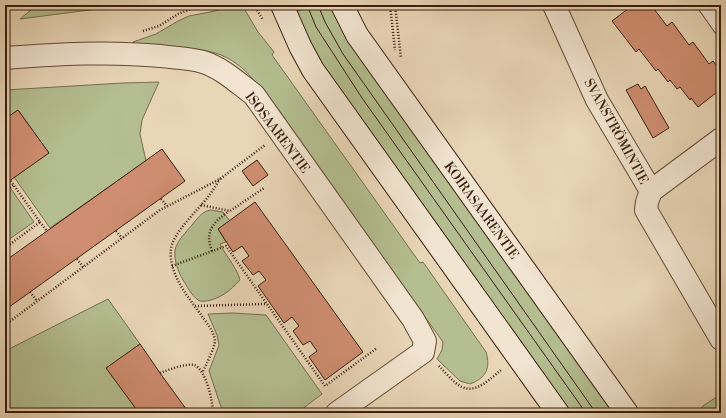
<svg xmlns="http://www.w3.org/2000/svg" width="726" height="418" font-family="'Libre Bodoni',serif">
  <rect width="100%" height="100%" fill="#e9d6b7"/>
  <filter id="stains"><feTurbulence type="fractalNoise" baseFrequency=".005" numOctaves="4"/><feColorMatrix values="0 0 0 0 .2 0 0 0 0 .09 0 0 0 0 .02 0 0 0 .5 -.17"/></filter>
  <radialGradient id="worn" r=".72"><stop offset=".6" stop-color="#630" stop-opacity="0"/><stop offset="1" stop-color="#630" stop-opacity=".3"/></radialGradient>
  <g fill="#b4be90" stroke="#766e4d">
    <path d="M37 5H128L20 19Z"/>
    <path d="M234 5H242L258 32 274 52 272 55 420 263 423 262 486 352C491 368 486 378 470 384L460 381 437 359 442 350 443 342 262 89C254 81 247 71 238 65 210 42 167 49 134 49L133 42 156 34 178 21 189 16 215 11Z"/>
    <path d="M314 5H335L619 413H565L346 106 293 13Z"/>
    <path d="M159 82 142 120 140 134 146 161 50 228 14 177 48 152 18 110 5 119V90L123 83Z"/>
    <path d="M7 183 34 222 5 242V184Z"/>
    <path d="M211 210 223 212 230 221 218 229 226 242 220 244C226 256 237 268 240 280 230 291 221 298 207 301 203 301 201 302 198 300 191 295 187 286 183 280 178 271 174 261 175 250 177 241 186 232 192 225 198 218 202 211 211 210Z"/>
    <path d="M108 299 140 344 107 368 139 413H5V351Z"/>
    <path d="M233 313 266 315 322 394 297 413H223L209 371 219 345 217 335 208 314Z"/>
    <path d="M721 394V413H697L703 406Z"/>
  </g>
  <g fill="#cf8e71" stroke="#391d0a">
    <path d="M633 5H651L667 26 672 22 689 45 693 42 709 64 713 61 721 71V89L698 107 691 98 690 100 680 87 677 89 670 80 668 82 658 69 656 71 639 49 636 52 612 21Z"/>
    <path d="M638 84 641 89 645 86 669 128 653 138 626 90Z"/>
    <path d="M18 110 49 153 5 184V119Z"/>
    <path d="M162 149 185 181 5 310V261Z"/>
    <path d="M257 160 268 175 253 186 242 171Z"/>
    <path d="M255 202 363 352 325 380 309 357 317 351 310 341 303 345 293 331 299 326 292 317 284 323 258 286 266 280 259 271 253 275 242 261 249 256 242 246 233 252 218 229Z"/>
    <path d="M140 344 160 373 189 413H139L106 368Z"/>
  </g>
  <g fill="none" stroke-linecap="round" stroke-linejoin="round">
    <g stroke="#654b35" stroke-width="15">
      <path id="service" d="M704 5 721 29"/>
    </g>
    <g stroke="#654b35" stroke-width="24">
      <g id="minor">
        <path d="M554 5 597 100 651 191"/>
        <path d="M5 58C58 54 107 51 161 56 174 58 190 58 203 62 222 68 238 83 254 95L413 319 425 341 423 352 337 413"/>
        <path d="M651 191 647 202 646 210 721 339"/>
        <path d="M651 191 721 139"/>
      </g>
    </g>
    <g stroke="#391d0a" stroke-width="24">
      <g id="secondary">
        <path d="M282 5 300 46 313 70 558 413"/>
        <path d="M342 5 357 35 627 413"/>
      </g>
    </g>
    <g stroke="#391d0a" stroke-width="2.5" stroke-dasharray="1 2" stroke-linecap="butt">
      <path d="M254 5 263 20"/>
      <path d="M390 5 395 50"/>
      <path d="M395 5 401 58"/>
      <path d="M143 31 159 26 178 14 191 9 211 5"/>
      <path d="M5 189 6 190 14 185"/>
      <path d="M161 199 167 206"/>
      <path d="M201 205 230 211 264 188"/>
      <path d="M40 222 47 231"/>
      <path d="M116 231 122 238"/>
      <path d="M5 248 40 222 10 180"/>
      <path d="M212 251C204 231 214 222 229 211"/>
      <path d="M77 259 83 267"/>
      <path d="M172 266 226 246 325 386 377 348"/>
      <path d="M30 292 37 301"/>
      <path d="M195 306 265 304"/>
      <path d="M5 325 160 210 220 179 265 145"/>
      <path d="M439 366C445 372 452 381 460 386 475 395 490 379 501 370"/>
      <path d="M203 371C206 366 215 346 215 341 214 332 209 326 204 319 190 299 168 275 171 249 172 234 198 210 208 197 212 192 216 185 220 179"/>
      <path d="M160 373C168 370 186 363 194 365 206 369 213 402 213 413"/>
    </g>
    <use href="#service" stroke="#f1e4d0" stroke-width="13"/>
    <use href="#minor" stroke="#f1e4d0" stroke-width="22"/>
    <use href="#secondary" stroke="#f1e4d0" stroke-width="22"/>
    <g stroke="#391d0a" stroke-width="1">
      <path d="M307 5 316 27 362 98 586 413"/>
      <path d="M318 5 325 22 343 54 596 413"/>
    </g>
  </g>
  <g text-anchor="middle" stroke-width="3" stroke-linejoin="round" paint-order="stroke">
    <g font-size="13" fill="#391d0a" stroke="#f1e4d0">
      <text transform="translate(617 131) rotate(61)" y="5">SVANSTRÖMINTIE</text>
      <text transform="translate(278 132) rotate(53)" y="5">ISOSAARENTIE</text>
      <text transform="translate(482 210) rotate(54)" y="5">KOIRASAARENTIE</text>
    </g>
  </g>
  <rect width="726" height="418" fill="none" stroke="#e9d6b7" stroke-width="20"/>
  <rect x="6" y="6" width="714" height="406" fill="none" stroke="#391d0a" stroke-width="2"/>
  <rect x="10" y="10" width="706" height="398" fill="none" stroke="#391d0a"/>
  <rect width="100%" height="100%" filter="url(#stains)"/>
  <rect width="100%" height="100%" fill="url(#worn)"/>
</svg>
